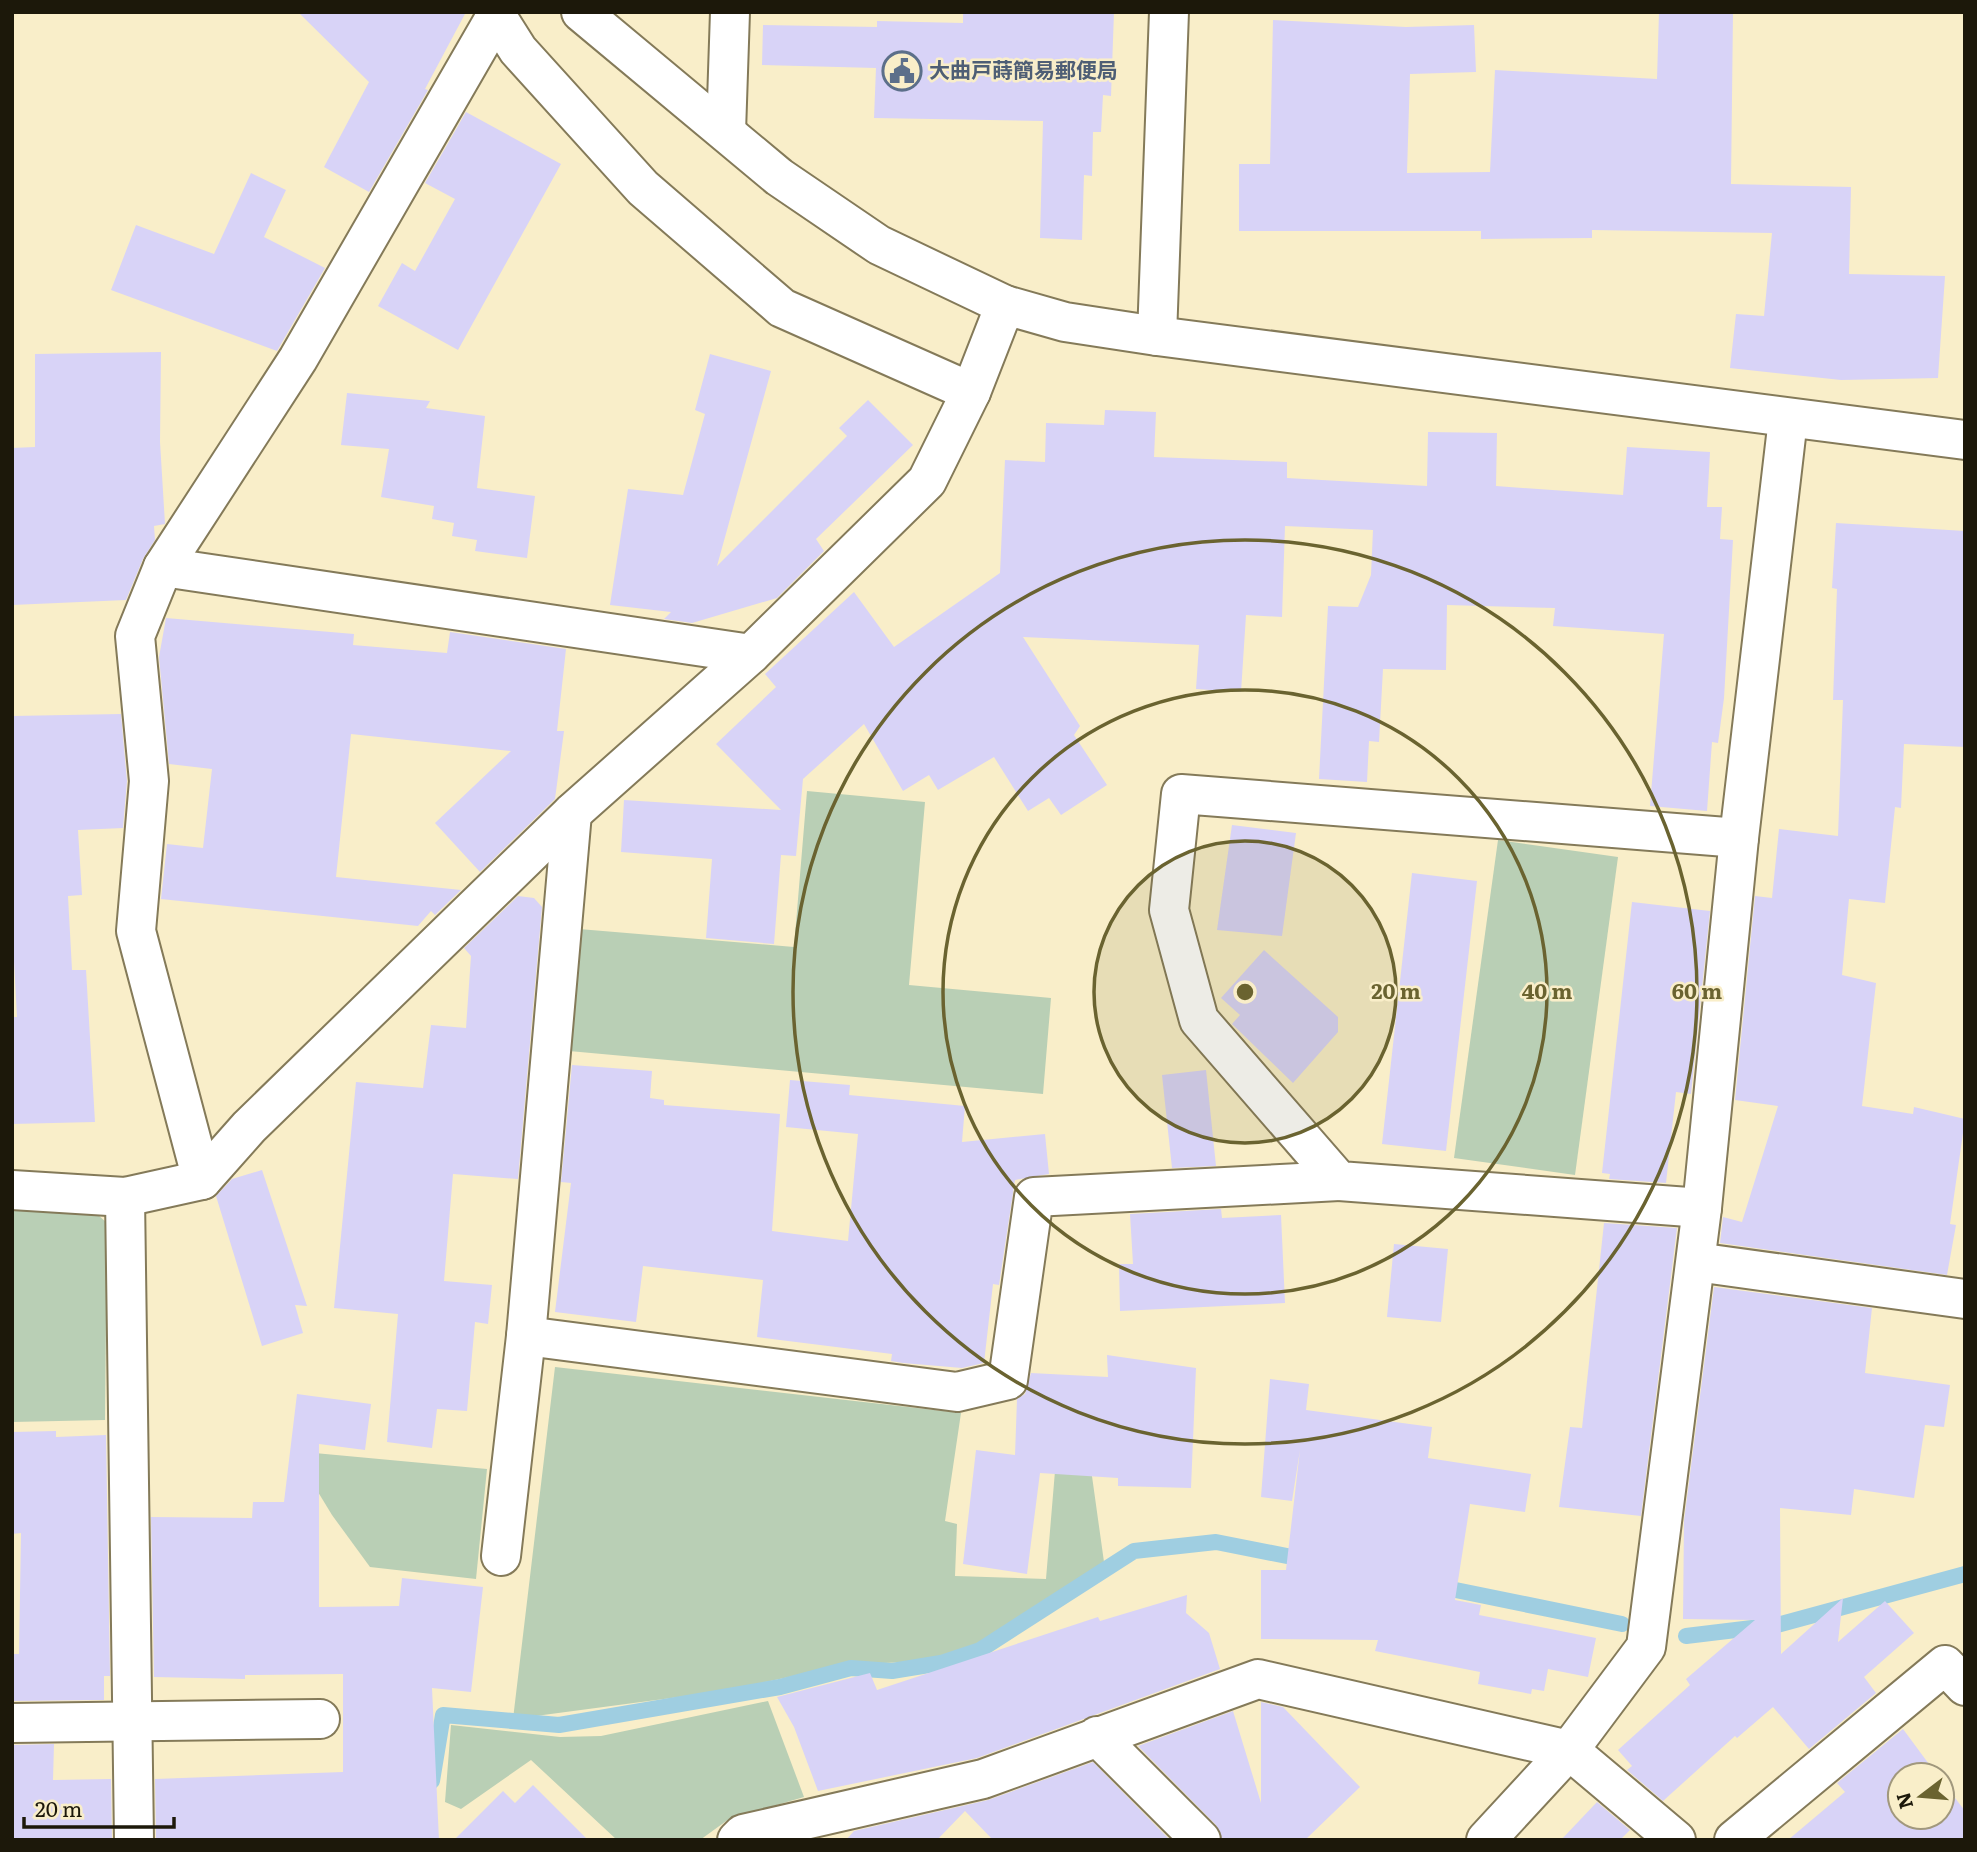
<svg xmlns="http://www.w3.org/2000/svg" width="1977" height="1852" font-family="Literata,'Noto Sans JP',serif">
  <rect width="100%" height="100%" fill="#f9eec9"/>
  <g fill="#b9cfb5">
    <path d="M807 791 925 802 909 985 1051 998 1043 1094 569 1051 579 929 794 947Z"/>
    <path d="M1498 840 1618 857 1575 1175 1454 1158Z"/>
    <path d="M88 1206 107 1223 105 1420 12 1422V1209Z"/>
    <path d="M555 1367 961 1413 945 1521 957 1524 955 1576 1046 1579 1055 1471 1091 1469 1104 1562 976 1645 924 1661 845 1665 724 1691 513 1719Z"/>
    <path d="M293 1451 487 1469 476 1579 370 1567 332 1515Z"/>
    <path d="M768 1701 804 1797 729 1819 700 1840H617L531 1760 461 1809 445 1802 451 1725 560 1737 601 1736Z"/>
  </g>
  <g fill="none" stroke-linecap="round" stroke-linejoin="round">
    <g stroke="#9fcee1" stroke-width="16">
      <path d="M1436 1586 1622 1624"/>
      <path d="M1686 1636 1777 1625 1965 1574"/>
      <path d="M432 1781 443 1715 559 1725 780 1687 851 1668 892 1671 941 1663 980 1650 1134 1551 1216 1542 1307 1560"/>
    </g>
  </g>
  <g fill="#d8d3f7">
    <path d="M298 12H466L425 89 428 90 369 192 324 167 369 82Z"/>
    <path d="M963 12H1114L1111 96 1103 95 1101 132H1093L1092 176 1084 175 1082 240 1040 238 1043 121 874 118 876 68 762 65 763 25 877 27V21L963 23Z"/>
    <path d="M1659 12H1733L1731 184 1851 187 1849 274 1945 276 1938 378 1841 380 1730 368 1736 314 1764 316 1772 233 1592 230V238L1481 239V231H1239V164H1270L1273 20 1406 27 1474 25 1476 72 1410 74 1407 173 1490 172 1495 70 1657 79Z"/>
    <path d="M466 112 561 164 458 350 378 306 402 263 415 271 455 199 425 183Z"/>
    <path d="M251 173 286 190 264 237 325 268 277 351 111 290 136 225 214 254Z"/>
    <path d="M161 352 160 442 165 524 154 526 155 540 143 559 126 600 12 605V448L35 447V354Z"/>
    <path d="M710 354 771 371 717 566 847 436 839 428 868 400 913 445 816 539 824 551 777 598 692 623 664 619 671 612 610 605 628 489 683 495 705 414 695 410Z"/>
    <path d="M347 393 430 401 426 408 485 416 477 488 535 496 527 558 475 551 477 540 452 536 454 523 432 519 434 506 381 497 389 449 341 445Z"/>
    <path d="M1105 410 1156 412 1154 457 1287 462V478L1427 486 1428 432 1497 433 1496 486 1623 495 1627 447 1710 452 1707 507H1722L1720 539 1733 540 1724 698 1718 743 1712 742 1707 811 1650 806 1664 634 1553 626 1555 608 1447 605 1446 670 1383 669 1379 742 1369 741 1367 782 1319 779 1328 606 1358 607 1371 575 1373 530 1285 526 1282 617 1246 615 1241 692 1196 689 1199 645 1023 637 1080 726 1074 735 1107 785 1061 815 1049 798 1028 811 994 757 938 790 929 775 903 791 864 724 803 779 796 856 781 855 774 944 706 938 712 859 621 852 624 800 781 810 716 744 776 687 765 674 854 592 894 647 1000 573 1005 460 1045 462 1046 423 1104 425Z"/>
    <path d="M1836 523 1965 531V747L1904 744 1901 808 1895 807 1885 903 1849 899 1842 975 1876 983 1862 1106 1913 1114 1914 1107 1965 1119 1950 1224 1956 1225 1947 1275 1720 1243 1723 1217 1742 1222 1778 1106 1735 1100 1755 896 1772 898 1779 829 1838 836 1843 700H1833L1837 589 1832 588Z"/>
    <path d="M166 618 354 634 353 645 447 653 450 632 566 649 557 731H564L555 799 480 872 435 823 511 751 351 734 336 877 461 890 435 915 431 911 418 926 161 899 167 844 203 848 212 769 169 764 159 657Z"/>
    <path d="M121 714 127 781 123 828 78 830 82 895 68 896 72 970H86L95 1122 12 1124V1017H17L12 924V716Z"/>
    <path d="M1232 825 1296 833 1282 936 1217 930Z"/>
    <path d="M1412 873 1477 881 1446 1151 1382 1144Z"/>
    <path d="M518 896 534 898 542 907 518 1179 453 1174 444 1281 492 1285 488 1324 475 1322 467 1411 437 1409 432 1448 387 1442 398 1314 334 1308 356 1082 423 1088 431 1025 466 1028 471 956 464 948Z"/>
    <path d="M1632 902 1710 911 1691 1094 1676 1092 1666 1183 1609 1179 1610 1174 1602 1173Z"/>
    <path d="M1264 950 1338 1017V1032L1293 1083 1232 1024 1240 1015 1221 998Z"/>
    <path d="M572 1065 652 1071 650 1098 664 1100V1105L780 1114 772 1231 848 1241 858 1134 786 1127 790 1080 850 1085 849 1095 965 1106 962 1142 1045 1134 1049 1174 1015 1180 999 1285 993 1284 984 1363 962 1368 903 1363 891 1361 892 1354 757 1337 763 1280 643 1266 636 1322 555 1312 571 1183 561 1182Z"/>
    <path d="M1206 1070 1216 1166 1172 1168 1162 1075Z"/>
    <path d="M262 1170 307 1306 295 1305 303 1333 262 1346 216 1196 232 1179Z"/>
    <path d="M1221 1209 1222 1218 1281 1215 1285 1303 1120 1311 1119 1264H1133L1130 1214Z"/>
    <path d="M1604 1223 1677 1228 1641 1516 1559 1507 1570 1427 1582 1428Z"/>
    <path d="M1394 1244 1448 1249 1441 1322 1387 1317Z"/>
    <path d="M1714 1287 1872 1308 1865 1373 1950 1385 1944 1427 1925 1425 1914 1498 1854 1489 1851 1515 1780 1508 1781 1654 1843 1598 1838 1642 1885 1601 1914 1633 1864 1677 1876 1693 1809 1749 1773 1707 1737 1738 1735 1736 1663 1801 1627 1770 1632 1766 1618 1750 1690 1685 1686 1679 1755 1620 1683 1619 1684 1521Z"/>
    <path d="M1107 1355 1196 1368 1191 1488 1118 1486V1478L1040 1473 1027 1574 963 1564 976 1450 1015 1455 1017 1399 1025 1394 1031 1373 1108 1377Z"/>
    <path d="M1270 1379 1309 1384 1306 1410 1432 1427 1428 1458 1531 1474 1525 1512 1470 1504 1455 1600 1481 1605 1479 1615 1596 1638 1588 1677 1548 1669 1544 1691 1532 1689 1531 1694 1478 1684 1480 1672 1375 1651 1378 1640 1261 1639V1570H1286L1300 1450 1292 1501 1261 1497Z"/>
    <path d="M297 1394 371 1404 365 1450 319 1444V1607L399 1606 402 1578 483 1587 471 1692 432 1688 439 1840H156L155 1779 343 1772V1674L245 1675V1679L154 1677 151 1517 252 1518 253 1502H284Z"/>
    <path d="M56 1431V1437L106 1435 110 1676H104V1700L12 1701V1654H19L21 1533 12 1534V1432Z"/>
    <path d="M1187 1595 1186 1613 1209 1633 1220 1669 977 1758 818 1791 794 1727 777 1697 870 1673 877 1690 1098 1617 1100 1621Z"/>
    <path d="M1261 1702 1283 1707 1360 1787 1305 1840H1222L1216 1825 1138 1746 1233 1711 1261 1803Z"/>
    <path d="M1903 1729 1937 1775H1900V1817H1942V1781L1965 1811V1840H1788L1845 1792 1837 1783Z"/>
    <path d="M54 1744 53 1780 111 1779 112 1840H12V1745Z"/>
    <path d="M1093 1762 1170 1840H993L965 1811 937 1840H846L854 1831 988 1800Z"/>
    <path d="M533 1785 588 1840H454L503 1791 515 1803Z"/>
    <path d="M1597 1802 1630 1830 1620 1840H1561Z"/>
  </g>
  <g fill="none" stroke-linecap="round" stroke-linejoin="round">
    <g stroke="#847a59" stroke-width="42">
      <g id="street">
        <path d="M494 12 518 50 643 188 782 308 971 392"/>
        <path d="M726 132 730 12"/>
        <path d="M1157 336 1169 12"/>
        <path d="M163 567 751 654"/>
        <path d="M202 1180 136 931 149 781 135 636 163 567 298 359 496 16"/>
        <path d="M12 1190 125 1197 202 1180 249 1127 572 813 751 654 927 481 971 392 1005 305 1065 322 1157 336 1965 440"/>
        <path d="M125 1197 134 1840"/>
        <path d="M1702 1208 1339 1181 1199 1020 1169 910 1181 794 1739 838"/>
        <path d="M1696 1262 1965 1299"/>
        <path d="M526 1336 957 1392 1008 1380 1034 1197 1339 1181"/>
        <path d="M501 1556 526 1336 572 813"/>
        <path d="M12 1723 320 1719"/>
        <path d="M1097 1736 1201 1840"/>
        <path d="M737 1840 743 1834 983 1779 1258 1679 1569 1750 1676 1840"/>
        <path d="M1486 1840 1569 1750 1646 1647 1702 1208 1739 838 1788 419"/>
        <path d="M1734 1840 1945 1665 1965 1686"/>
      </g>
    </g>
    <g stroke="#847a59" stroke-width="42">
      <path id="secondary" d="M581 12 779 177 879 245 1005 305"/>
    </g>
    <use href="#street" stroke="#fff" stroke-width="38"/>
    <use href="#secondary" stroke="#fff" stroke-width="38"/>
  </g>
  <circle cx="1245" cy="992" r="151" fill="#6a6330" fill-opacity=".12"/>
  <g fill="none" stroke="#6a6330" stroke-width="3.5">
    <circle cx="1245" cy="992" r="151"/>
    <circle cx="1245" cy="992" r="302"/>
    <circle cx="1245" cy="992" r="452"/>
  </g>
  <defs>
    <g id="civic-ring" transform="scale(2.0125)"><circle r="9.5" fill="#f9eec9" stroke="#5c6f8a" stroke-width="1.5"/><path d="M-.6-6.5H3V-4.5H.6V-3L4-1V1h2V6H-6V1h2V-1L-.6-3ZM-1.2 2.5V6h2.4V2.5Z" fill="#5c6f8a"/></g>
  </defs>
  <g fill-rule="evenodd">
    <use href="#civic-ring" x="902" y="71"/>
  </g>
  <g text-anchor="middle" stroke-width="5" stroke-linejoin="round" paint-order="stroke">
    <g font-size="21" font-weight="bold" fill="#4e5e75" stroke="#f9eec9" text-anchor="start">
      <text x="929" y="78">大曲戸蒔簡易郵便局</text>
    </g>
  </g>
  <circle cx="1245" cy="992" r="10" fill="#6a6330" stroke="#f9eec9" stroke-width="3.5"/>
  <g font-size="21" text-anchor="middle" font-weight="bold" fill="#6a6330" stroke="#f9eec9" stroke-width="5" stroke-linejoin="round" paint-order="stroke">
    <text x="1396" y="999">20 m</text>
    <text x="1547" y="999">40 m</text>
    <text x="1697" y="999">60 m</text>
  </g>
  <rect width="1977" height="1852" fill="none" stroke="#1c180a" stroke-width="28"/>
  <g transform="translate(1921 1796) rotate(254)"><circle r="33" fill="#f9eec9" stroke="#a1987d" stroke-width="2"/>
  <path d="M0-5L12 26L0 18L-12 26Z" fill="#6a6330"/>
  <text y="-10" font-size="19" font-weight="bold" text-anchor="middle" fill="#1c180a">N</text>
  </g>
  <path d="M24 1817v10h150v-10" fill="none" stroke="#1c180a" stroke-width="3.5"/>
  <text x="35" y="1817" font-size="21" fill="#1c180a" stroke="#f9eec9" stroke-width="5" paint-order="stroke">20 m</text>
</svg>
